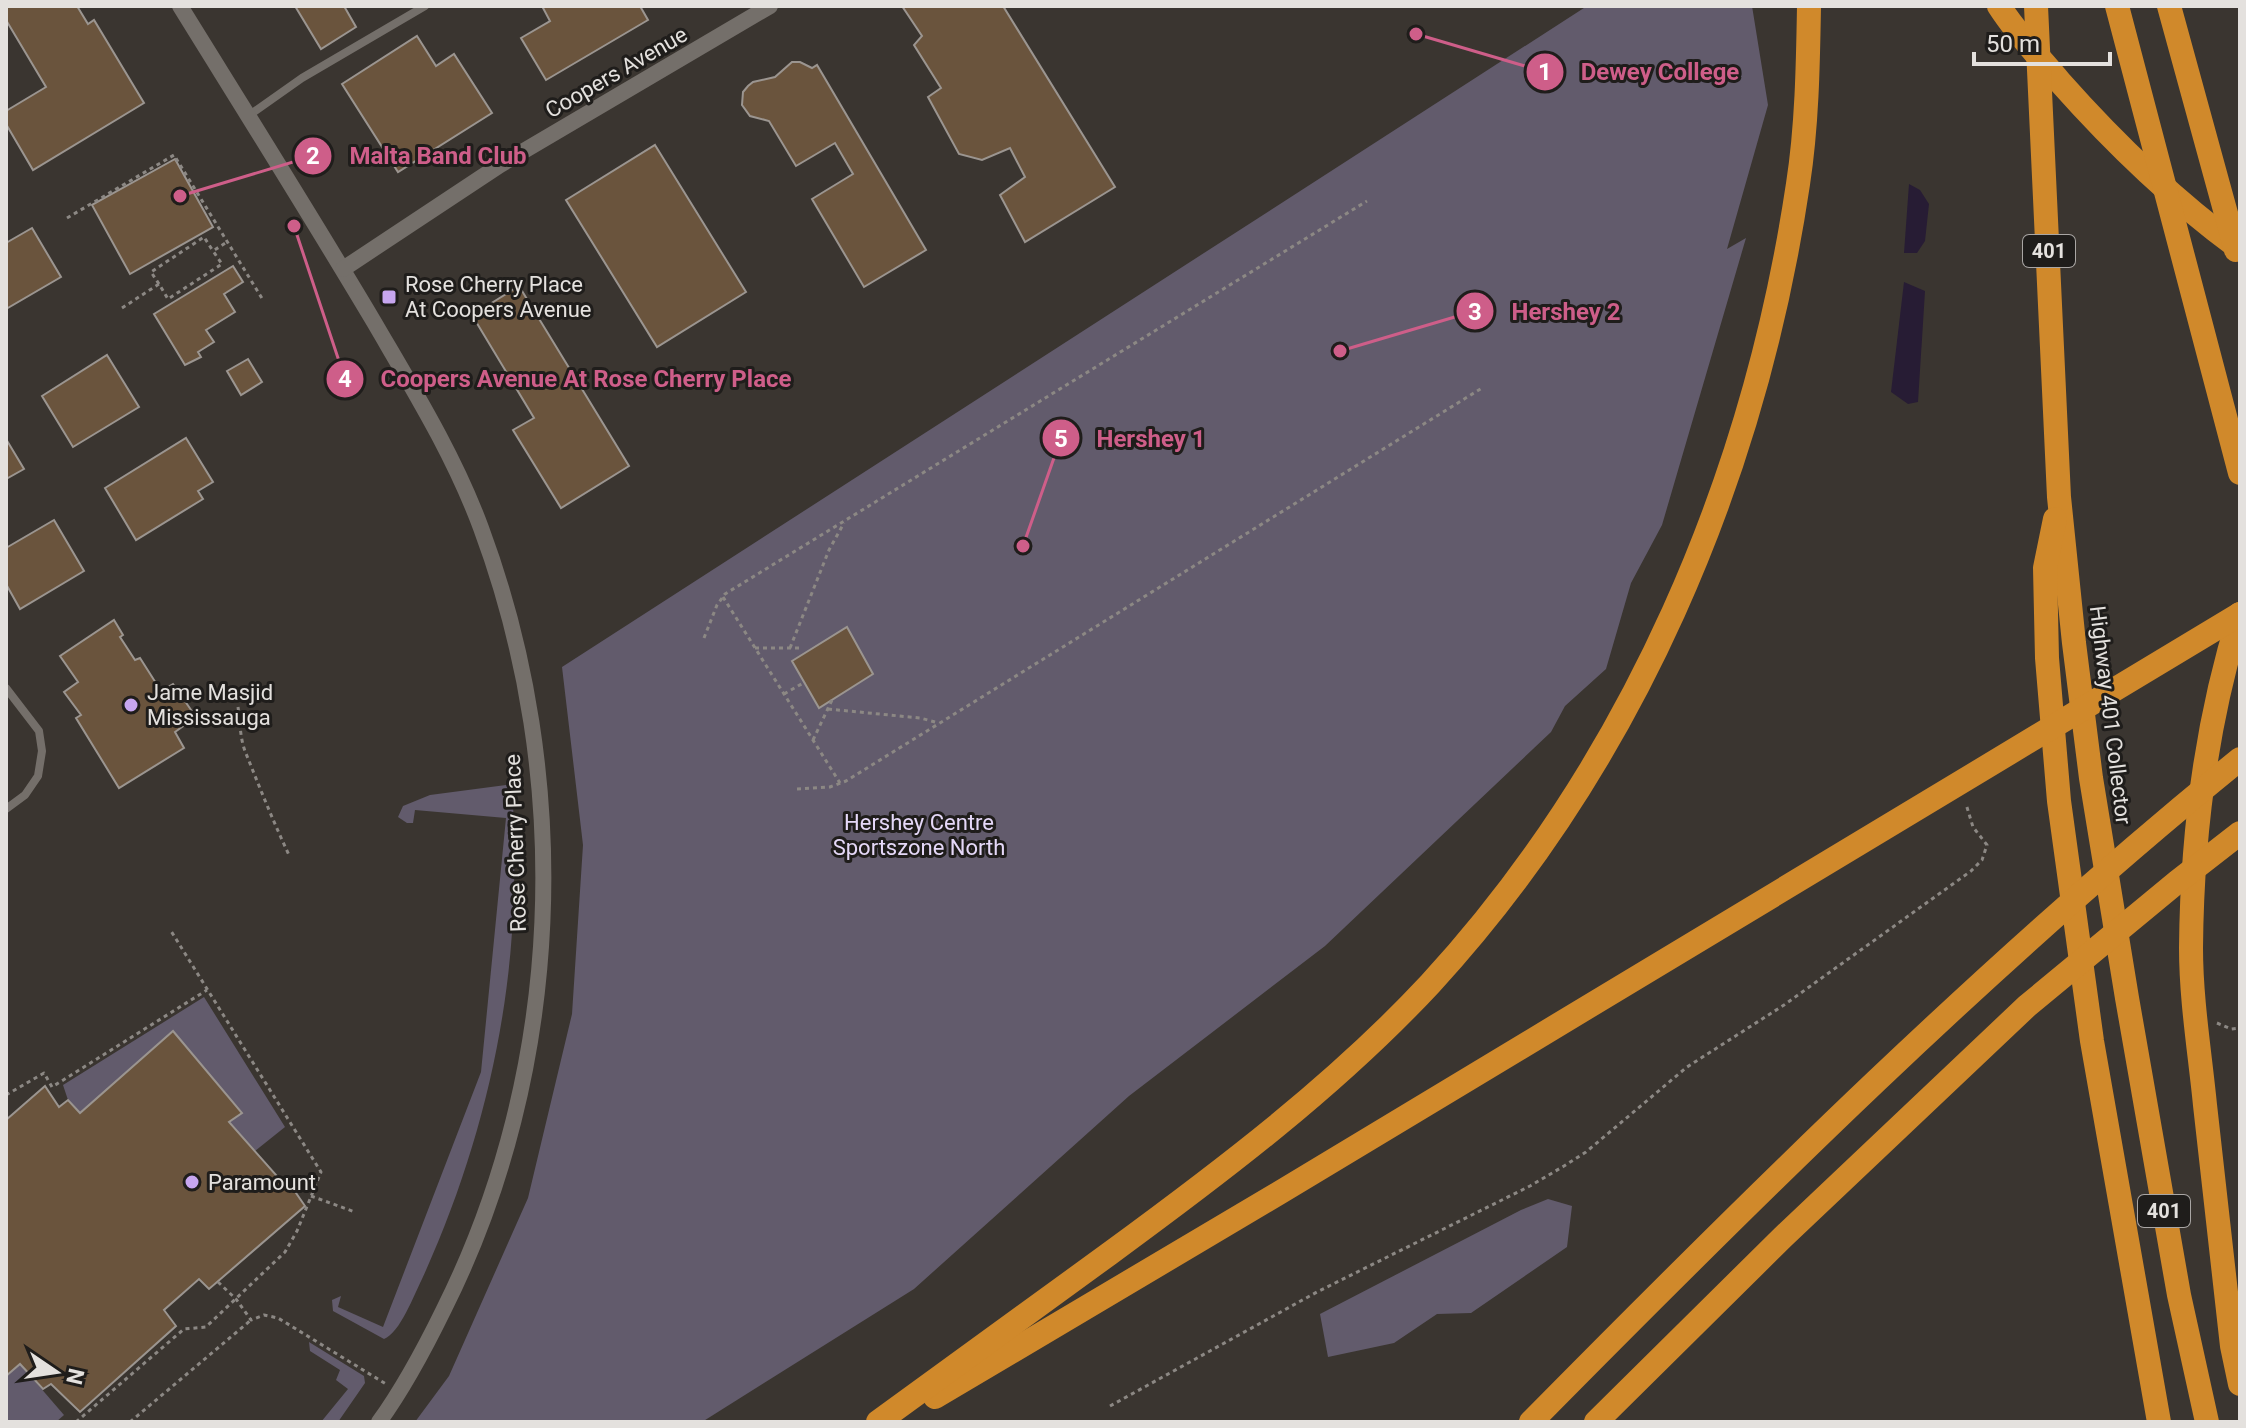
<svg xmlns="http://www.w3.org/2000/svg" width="2246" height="1428" font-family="Roboto,sans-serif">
  <rect width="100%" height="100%" fill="#3a3530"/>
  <g fill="#625b6c">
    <path d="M1587 6H1752L1768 105 1727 249 1746 238 1662 525 1631 583 1606 669 1565 706 1551 732 1325 946 1129 1096 914 1289 702 1422H415L449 1376 528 1198 572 1014 583 845 562 667Z"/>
    <path d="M506 785 513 788C513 821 515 853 514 886 512 1020 478 1157 422 1279 414 1295 400 1333 384 1339L333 1311 332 1300 341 1296 338 1307 383 1327 481 1072 506 818 415 810 413 823H407L398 817 403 806 430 795Z"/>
    <path d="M204 997 285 1127 255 1151 229 1122 241 1112 173 1031 80 1113 68 1100 63 1085Z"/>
    <path d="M1548 1199 1572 1206 1567 1247 1471 1313 1437 1314 1394 1343 1328 1357 1320 1314 1521 1210Z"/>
    <path d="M309 1342 364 1376 365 1383 338 1422H321L348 1389 336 1380 340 1370 310 1351Z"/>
    <path d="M20 1364 64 1415 56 1422H6V1376Z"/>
  </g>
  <g fill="#271c34">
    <path d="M1909 184 1920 190 1929 204 1925 241 1917 253H1904Z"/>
    <path d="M1904 282 1925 291 1918 402 1908 404 1891 392Z"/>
  </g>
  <g fill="#6a543d" stroke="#9b9590" stroke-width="2">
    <path d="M6 6H77L88 24 94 20 144 103 33 170 6 124V111L46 87 6 20Z"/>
    <path d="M295 6H344L356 27 321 49Z"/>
    <path d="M542 6H640L648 20 546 80 521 38 550 21Z"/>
    <path d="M902 6H1003L1115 187 1025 242 1000 195 1025 177 1010 148 982 160 959 154 928 97 941 88 914 45 922 36Z"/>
    <path d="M417 36 436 66 454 54 492 113 398 172 342 84Z"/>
    <path d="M792 62H800L812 68 817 65 926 250 864 287 812 199 853 174 835 143 796 166 769 121 750 116 742 105 743 92 748 86 753 82 775 77Z"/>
    <path d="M655 145 746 292 657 347 566 200Z"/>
    <path d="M175 159 213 227 130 274 92 205Z"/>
    <path d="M32 228 61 277 6 309V243Z"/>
    <path d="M233 266 243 282 224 294 235 312 206 330 214 342 198 352 201 357 185 365 154 314Z"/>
    <path d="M519 286 629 466 561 508 513 430 534 418 472 315Z"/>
    <path d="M107 355 139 407 73 447 42 396Z"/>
    <path d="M248 359 262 382 241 395 227 371Z"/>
    <path d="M186 438 213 482 198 491 203 499 136 540 105 488Z"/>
    <path d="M6 439 24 469 6 479Z"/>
    <path d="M54 520 84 571 20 609 6 584V548Z"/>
    <path d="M114 620 123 635 120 637 135 660 140 658 161 691 173 684 196 717 175 732 184 748 119 788 76 718 81 715 64 692 78 682 60 656Z"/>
    <path d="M847 627 873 674 819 708 792 661Z"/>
    <path d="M173 1031 242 1113 229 1122 283 1183 287 1180 305 1206 209 1289 199 1279 164 1310 176 1326 80 1412 51 1384 43 1389 20 1364 6 1376V1120L45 1086 59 1107 68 1100 80 1113Z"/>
  </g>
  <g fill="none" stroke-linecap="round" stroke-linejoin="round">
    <g stroke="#8c8884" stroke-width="3" stroke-dasharray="4 4" stroke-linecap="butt">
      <path d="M67 218 174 155 263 300"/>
      <path d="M159 284 151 272 204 237 213 251"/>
      <path d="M122 308 159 284 168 299 222 264 213 251 227 242"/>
      <path d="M723 597 840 783"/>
      <path d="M704 638 717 605 725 594 1367 201"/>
      <path d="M755 648H801"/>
      <path d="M790 648 829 550 844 523"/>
      <path d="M784 694 805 682"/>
      <path d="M238 707C240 721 240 738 245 751 259 786 273 821 289 855"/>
      <path d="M828 709 920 718 939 723"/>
      <path d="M813 740 832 700"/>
      <path d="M797 789 830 787 846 781 1482 388"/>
      <path d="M2217 1023 2231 1029 2240 1028"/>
      <path d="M6 1095 44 1073 52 1087 207 990"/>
      <path d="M311 1196 355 1212"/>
      <path d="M218 1282 236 1299 251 1320 264 1315 278 1318 386 1384"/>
      <path d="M1110 1406 1317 1292 1530 1186 1564 1166 1586 1152 1687 1067 1784 1005 1971 871 1982 860 1987 845 1973 827 1966 804"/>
      <path d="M66 1422H69"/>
      <path d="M76 1422 184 1329 206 1327 285 1252 297 1231 321 1172 171 931"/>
      <path d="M130 1422 251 1320"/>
    </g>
    <g stroke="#746f6a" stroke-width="8">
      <path d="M248 116 302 78 425 6"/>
      <path d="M6 688 39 731 42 751 38 776 25 795 6 809"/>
    </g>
    <g stroke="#746f6a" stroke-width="16">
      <path d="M180 6C245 111 311 216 374 322 413 389 454 455 481 528 574 778 564 1069 444 1309 425 1348 405 1386 379 1422"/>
      <path d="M343 269 500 165 770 6"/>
    </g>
    <g stroke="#d0892b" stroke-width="24">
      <path d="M1999 6C2017 34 2039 57 2060 82 2115 144 2173 200 2240 249"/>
      <path d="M2036 6 2059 497 2074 643 2091 778 2127 998 2179 1295 2207 1422"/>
      <path d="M2117 6 2240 473"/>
      <path d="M2169 6 2236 250"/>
      <path d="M2055 519 2045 568 2047 658 2059 801 2092 1041 2159 1422"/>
      <path d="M2240 614C2206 722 2192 834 2191 948 2191 1000 2200 1054 2205 1105 2214 1185 2223 1266 2232 1346L2240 1384"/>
      <path d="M935 1397 1279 1193 2240 614"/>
      <path d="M878 1422C955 1366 1032 1310 1109 1254 1221 1172 1335 1086 1430 984 1633 763 1754 479 1798 184 1807 126 1808 65 1809 6"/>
      <path d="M1531 1422C1758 1192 1989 963 2240 759"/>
      <path d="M1596 1422 1783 1237 2027 1006 2177 882 2240 833"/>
    </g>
  </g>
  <g fill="#c7a6ef" stroke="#1f1d1b" stroke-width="3">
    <rect x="381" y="289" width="16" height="16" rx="4"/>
    <circle cx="131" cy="705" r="8"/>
    <circle cx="192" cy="1182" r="8"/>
  </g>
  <g text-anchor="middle" stroke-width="6" stroke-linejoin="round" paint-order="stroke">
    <g fill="#1f1d1b" stroke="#a9a6a4" stroke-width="2">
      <rect x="2023" y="235" width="52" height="32" rx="6"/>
      <rect x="2138" y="1195" width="52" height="32" rx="6"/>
    </g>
    <g font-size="20" font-weight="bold" fill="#e4e1de">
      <text x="2049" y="258">401</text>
      <text x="2164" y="1218">401</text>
    </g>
    <g font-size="22" fill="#e4e1de" stroke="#1f1d1b">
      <text transform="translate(616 72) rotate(-30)" y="8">Coopers Avenue</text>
      <text transform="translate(2111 715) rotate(83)" y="8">Highway 401 Collector</text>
      <text transform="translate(515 843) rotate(-92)" y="8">Rose Cherry Place</text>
    </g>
    <g font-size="22" fill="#e4e1de" stroke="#1f1d1b" text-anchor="start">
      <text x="405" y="292">Rose Cherry Place<tspan x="405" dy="25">At Coopers Avenue</tspan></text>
      <text x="147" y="700">Jame Masjid<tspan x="147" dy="25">Mississauga</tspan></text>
      <text x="208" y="1190">Paramount</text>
    </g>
    <g font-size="22" fill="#e5d8f8" stroke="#1f1d1b">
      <text x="919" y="830">Hershey Centre<tspan x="919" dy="25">Sportszone North</tspan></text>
    </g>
  </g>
  <path fill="none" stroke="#ce5e89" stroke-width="3" d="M1416 34L1545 72M180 196L313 156M1340 351L1475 311M294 226L345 379M1023 546L1061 438"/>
  <g fill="#ce5e89" stroke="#1f1d1b" stroke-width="3">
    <circle cx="1416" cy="34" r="8"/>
    <circle cx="180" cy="196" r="8"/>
    <circle cx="1340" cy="351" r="8"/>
    <circle cx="294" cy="226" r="8"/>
    <circle cx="1023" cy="546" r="8"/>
    <circle cx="1545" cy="72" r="20"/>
    <circle cx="313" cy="156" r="20"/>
    <circle cx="1475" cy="311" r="20"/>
    <circle cx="345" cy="379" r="20"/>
    <circle cx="1061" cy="438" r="20"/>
  </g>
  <g font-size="24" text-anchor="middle" font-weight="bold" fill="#fff">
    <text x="1545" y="80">1</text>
    <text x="313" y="164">2</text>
    <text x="1475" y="320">3</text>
    <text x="345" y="387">4</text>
    <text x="1061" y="447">5</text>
  </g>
  <g font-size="24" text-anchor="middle" font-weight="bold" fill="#ce5e89" stroke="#1f1d1b" stroke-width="6" stroke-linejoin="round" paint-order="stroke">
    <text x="1660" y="80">Dewey College</text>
    <text x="438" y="164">Malta Band Club</text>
    <text x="1566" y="320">Hershey 2</text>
    <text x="586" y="387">Coopers Avenue At Rose Cherry Place</text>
    <text x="1151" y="447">Hershey 1</text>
  </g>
  <rect width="2246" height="1428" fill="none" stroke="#e4e1de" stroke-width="16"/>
  <g transform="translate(56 1372) rotate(103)" stroke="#1f1d1b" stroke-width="6" paint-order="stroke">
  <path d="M0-6L14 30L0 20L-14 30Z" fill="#e4e1de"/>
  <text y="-12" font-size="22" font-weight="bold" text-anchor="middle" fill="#e4e1de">N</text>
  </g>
  <path d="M1974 52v12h136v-12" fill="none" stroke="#e4e1de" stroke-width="4"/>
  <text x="1986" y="52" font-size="24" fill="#e4e1de" stroke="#1f1d1b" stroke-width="6" paint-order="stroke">50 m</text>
</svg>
